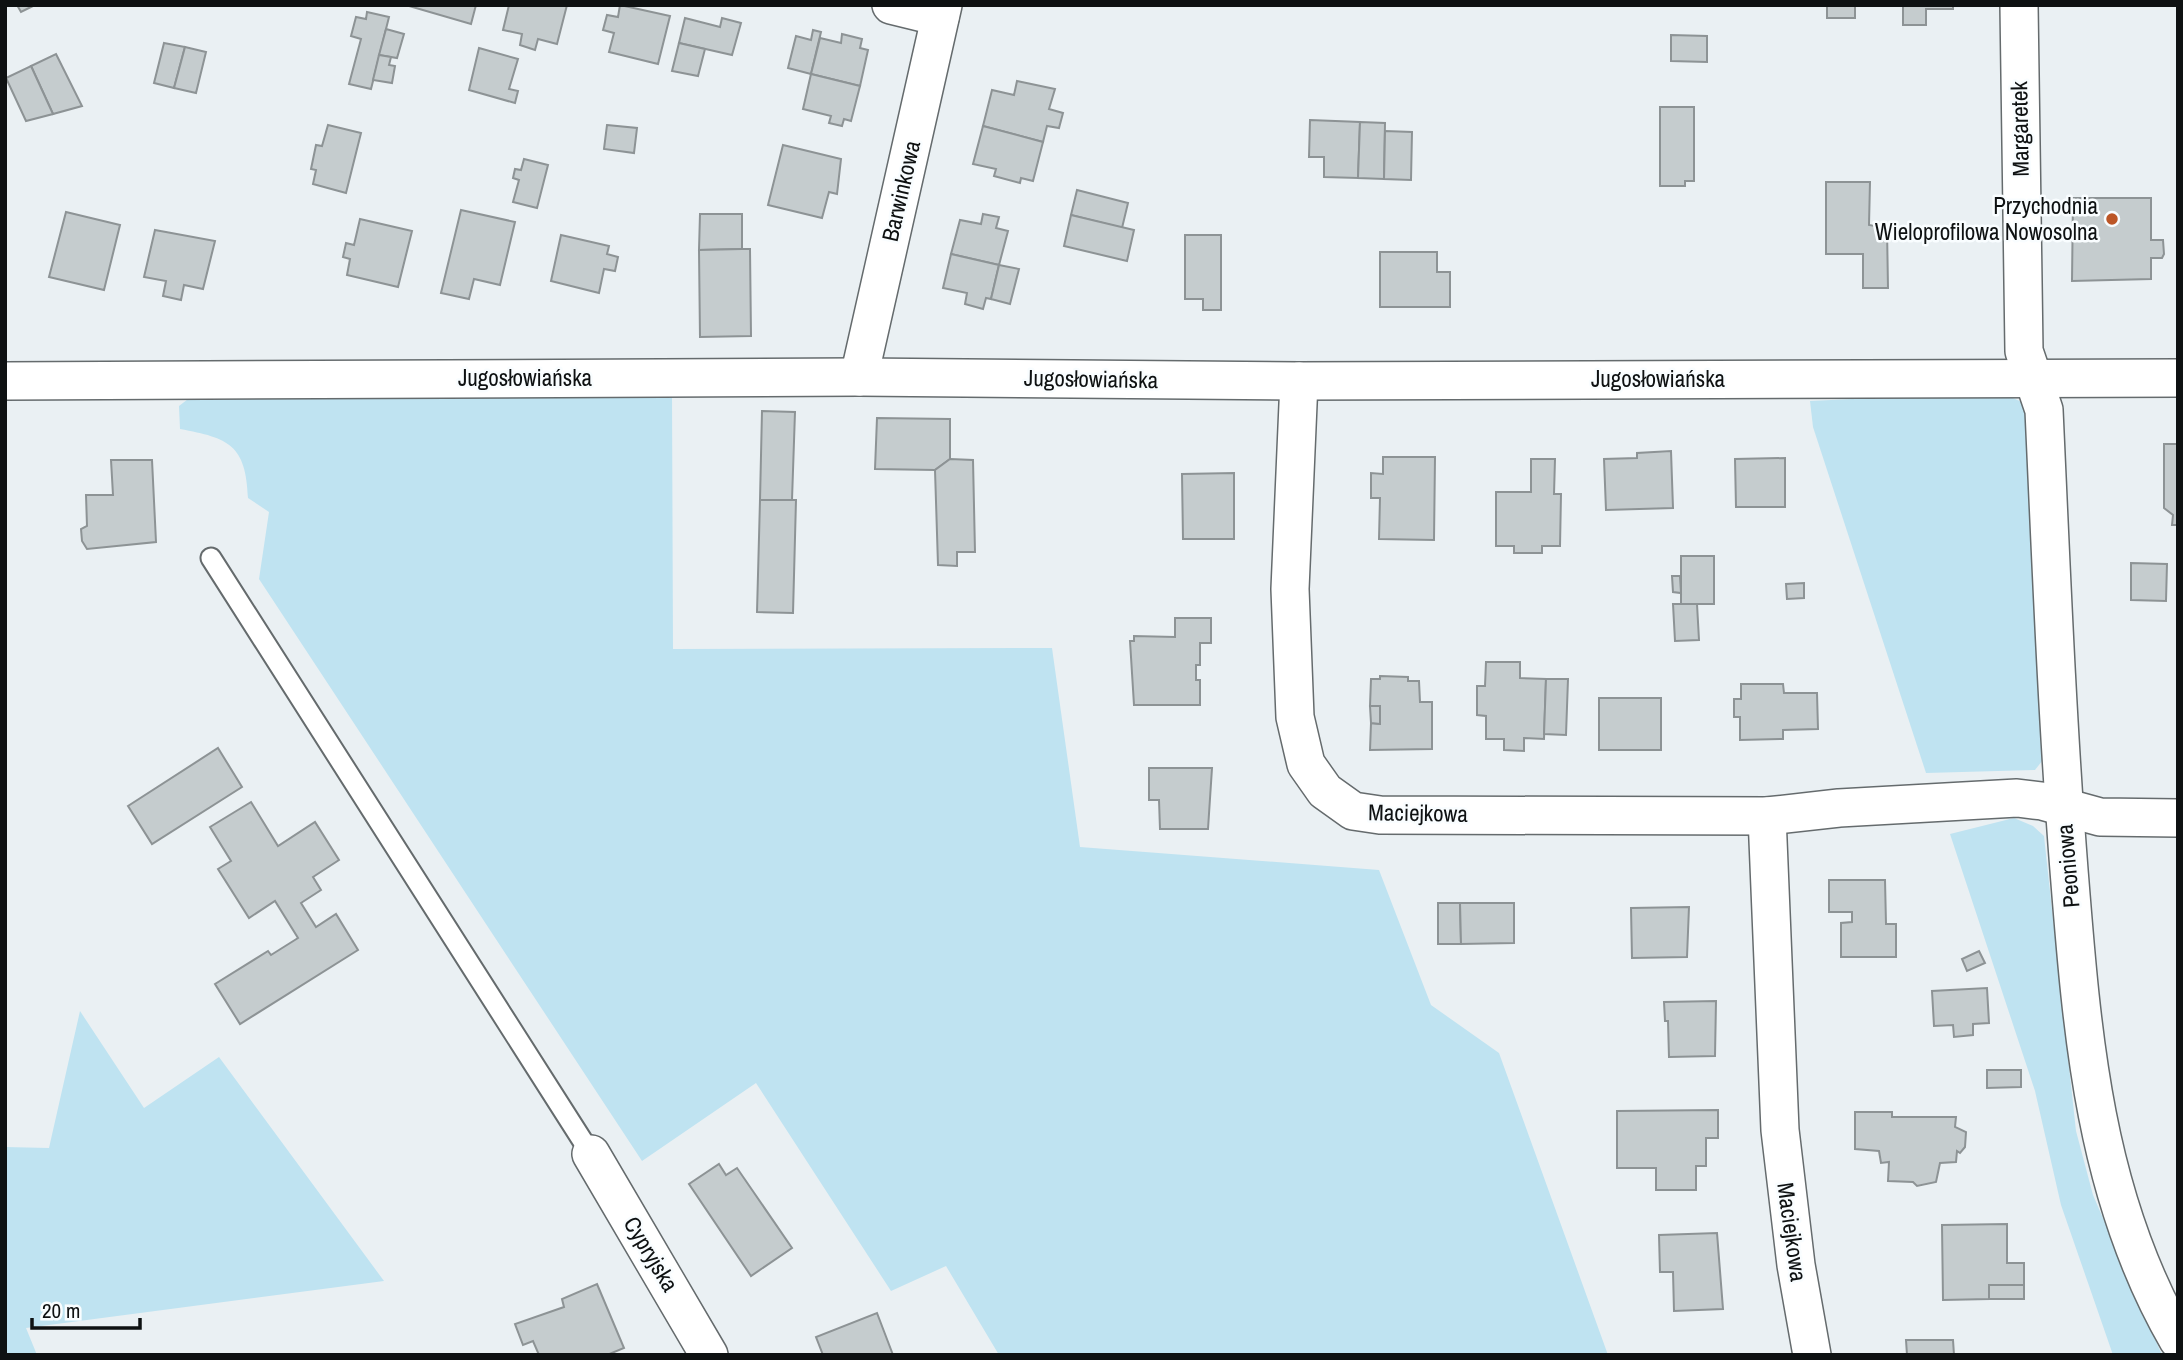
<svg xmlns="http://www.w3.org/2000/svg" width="2183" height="1360" font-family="'Archivo Narrow',sans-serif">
  <rect width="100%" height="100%" fill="#eaf0f3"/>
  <g fill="#bfe3f1">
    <path d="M1999 392 2022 402 2030 422 2046 756 2035 770 1926 773 1813 427 1810 401Z"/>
    <path d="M672 394 673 649 1052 648 1080 847 1379 870 1431 1005 1499 1053 1608 1355H999L946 1266 891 1291 756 1083 642 1161 259 579 269 512 248 498C246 445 229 438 180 429L179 406 192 396Z"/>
    <path d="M2014 818 2033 826 2044 836 2076 1131 2093 1195 2162 1355H2113L2061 1205 2035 1091 1950 834Z"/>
    <path d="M80 1011 144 1108 219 1057 384 1281 26 1328 37 1355H5V1147L49 1148Z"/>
  </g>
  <g fill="#c5ccce" stroke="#8d9395" stroke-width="2">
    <path d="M17 5H35L21 12Z"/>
    <path d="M476 5 471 24 409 6V5Z"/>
    <path d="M509 5H567L557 44 538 39 535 50 520 45 522 34 503 30Z"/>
    <path d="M620 5 670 16 658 64 609 52 614 33 603 30 607 15 618 17Z"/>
    <rect x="1827" y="5" width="28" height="13"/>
    <path d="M1903 5H1953V9H1926V25H1903Z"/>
    <path d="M367 12 389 17 371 89 349 84 361 39 351 36 356 17 366 19Z"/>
    <path d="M685 18 720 27 722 18 741 23 732 55 679 43Z"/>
    <path d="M386 29 404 34 397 58 379 55Z"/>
    <path d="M813 30 821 32 811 74 788 68 796 36 811 40Z"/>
    <path d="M842 34 862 39 860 48 868 50 860 86 811 74 820 38 841 43Z"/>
    <path d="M1671 35 1707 36V62L1671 61Z"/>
    <path d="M164 43 185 47 174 88 154 83Z"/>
    <path d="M679 43 705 49 698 76 672 71Z"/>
    <path d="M185 47 206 52 196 93 174 88Z"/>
    <path d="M479 48 518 59 509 89 518 91 515 103 469 90Z"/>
    <path d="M56 54 82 106 53 114 31 66Z"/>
    <path d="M379 55 391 57 389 65 395 66 392 83 373 80Z"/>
    <path d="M31 66 53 114 26 121 6 78Z"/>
    <path d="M811 74 860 86 851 121 844 119 842 126 829 123 831 116 803 109Z"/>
    <path d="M1017 81 1055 89 1049 109 1063 113 1059 128 1047 126 1043 142 983 126 992 90 1014 95Z"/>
    <path d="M1660 107H1694V181H1685V186H1660Z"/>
    <path d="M1310 120 1360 122 1358 178 1324 177V157H1309Z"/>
    <path d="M1360 122 1385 123 1384 179 1358 178Z"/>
    <path d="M328 125 361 133 346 193 313 184 316 170 311 169 316 145 322 146Z"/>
    <path d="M607 125 637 128 634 153 604 149Z"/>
    <path d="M983 126 1043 142 1033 181 1021 178 1020 183 994 176 996 169 973 164Z"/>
    <path d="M1385 131 1412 132 1411 180 1384 179Z"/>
    <path d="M783 145 841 159 837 194 829 192 822 218 768 205Z"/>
    <path d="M524 159 548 165 537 208 513 202 519 180 513 178 515 169 521 170Z"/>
    <path d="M1826 182H1870L1869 225 1887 228 1888 288H1863V254H1826Z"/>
    <path d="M1077 190 1128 203 1122 228 1071 215Z"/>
    <path d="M2073 198H2151V240H2163L2164 254 2162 258H2151V279L2072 281Z"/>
    <path d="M461 210 515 222 500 285 474 279 469 299 441 293Z"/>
    <path d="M66 212 120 225 104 290 49 277Z"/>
    <path d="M700 214H742V249L699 250Z"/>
    <path d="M983 214 999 217 996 228 1008 231 999 265 951 254 960 220 981 224Z"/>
    <path d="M1071 215 1134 230 1127 261 1064 246Z"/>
    <path d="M360 219 412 231 398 287 347 275 350 259 343 257 346 243 354 245Z"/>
    <path d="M155 230 215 241 203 289 184 285 181 300 163 296 166 281 144 277Z"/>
    <path d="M561 235 609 246 607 254 618 257 615 271 604 269 599 293 551 281Z"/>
    <path d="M1185 235H1221V310H1203V299H1185Z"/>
    <path d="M742 249H750L751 336 700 337 699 250Z"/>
    <path d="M1380 252H1437V272H1450V307H1380Z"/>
    <path d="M951 254 999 265 991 299 986 298 983 309 965 304 967 293 943 288Z"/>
    <path d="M999 265 1019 269 1010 304 991 299Z"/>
    <path d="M762 411 795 412 792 500H760Z"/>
    <path d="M877 418 950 419V459L935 470 875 469Z"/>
    <path d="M2164 444H2178V525H2172L2173 515 2164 508Z"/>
    <path d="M1671 451 1673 508 1606 510 1604 459 1637 458V453Z"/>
    <path d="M1383 457H1435L1434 540 1379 539 1380 498H1371V473L1383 474Z"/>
    <path d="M1785 458V507H1736L1735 459Z"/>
    <path d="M950 459 973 460 975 552H957V566L938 565 935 470Z"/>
    <path d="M1531 459H1555L1554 494H1561L1560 546H1542V553H1514V546H1496V492H1531Z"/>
    <path d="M111 460H152L156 542 87 549 82 541 81 529 87 526 86 495H113Z"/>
    <path d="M1234 473V539H1183L1182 474Z"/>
    <path d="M760 500H796L793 613 757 612Z"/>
    <rect x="1681" y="556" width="33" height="48"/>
    <path d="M2131 563 2167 564 2166 601 2131 600Z"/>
    <path d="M1672 576H1680L1681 593 1673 592Z"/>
    <path d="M1804 583V598L1787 599 1786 584Z"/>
    <path d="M1673 604H1697L1699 640 1675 641Z"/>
    <path d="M1175 618H1211V643H1200V665H1196V680H1200V705H1134L1130 641H1134V636L1175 637Z"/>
    <path d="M1486 662H1520V678L1546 679 1544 739 1524 738V751L1504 750V739H1486V716L1477 715V686H1485Z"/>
    <path d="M1380 676 1408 677V681H1419L1420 702H1432V749L1370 750 1371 723 1380 724V706H1370L1371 679H1380Z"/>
    <path d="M1546 679H1568L1566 735 1544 734Z"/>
    <path d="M1741 684H1783L1784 693H1817L1818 729 1783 730V739L1740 740V717H1734V699H1741Z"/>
    <rect x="1599" y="698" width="62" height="52"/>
    <path d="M1370 706H1380V724L1371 723Z"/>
    <path d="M218 748 242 787 152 844 128 806Z"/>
    <path d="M1149 768H1212L1208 829H1160L1159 800H1149Z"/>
    <path d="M251 802 278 846 315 822 339 860 313 877 321 890 301 903 316 927 336 914 358 950 240 1024 215 984 268 951 271 955 298 938 275 901 249 918 218 869 231 861 210 827Z"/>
    <path d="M1829 880H1885L1886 924H1896V957H1841V923L1852 922V912H1829Z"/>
    <path d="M1438 903H1460L1461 944H1438Z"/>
    <path d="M1460 903H1514V943L1461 944Z"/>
    <path d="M1689 907 1687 957 1632 958 1631 908Z"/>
    <path d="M1979 951 1985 963 1967 971 1962 959Z"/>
    <path d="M1987 988 1989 1023 1973 1024V1035L1954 1037 1953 1025 1934 1026 1932 991Z"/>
    <path d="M1716 1001 1715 1056 1669 1057 1668 1021H1665L1664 1002Z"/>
    <path d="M1987 1070H2021V1087L1987 1088Z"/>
    <path d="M1718 1110V1138H1706V1166H1696V1190H1656V1168H1617V1111Z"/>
    <path d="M1855 1112H1892V1117H1956L1955 1127 1966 1132 1965 1147 1960 1153 1957 1151 1956 1162 1940 1163 1936 1182 1917 1186 1913 1182 1888 1181 1889 1162 1881 1163 1879 1151 1855 1149Z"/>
    <path d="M719 1164 726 1175 737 1168 792 1248 751 1276 689 1184Z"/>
    <path d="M2007 1224V1263H2024V1285H1989V1299L1943 1300 1942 1225Z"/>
    <path d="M1717 1233 1723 1309 1674 1311 1673 1272H1660L1659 1235Z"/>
    <path d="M597 1284 624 1348 607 1355H539L533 1341 523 1345 515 1324 564 1307 562 1299Z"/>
    <rect x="1989" y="1285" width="35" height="14"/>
    <path d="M877 1313 893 1355H823L816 1337Z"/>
    <path d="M1906 1340H1953L1954 1355H1907Z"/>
  </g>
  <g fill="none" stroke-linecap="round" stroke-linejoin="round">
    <g stroke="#656b6d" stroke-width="23">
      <path id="service" d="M211 558 591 1154"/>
    </g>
    <g stroke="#656b6d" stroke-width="40">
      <g id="minor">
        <path d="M891 5 940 17"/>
        <path d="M2019 5 2024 351 2044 410C2051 563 2057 717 2069 870 2082 1034 2094 1195 2178 1340"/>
        <path d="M859 377 943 5"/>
        <path d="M5 381 859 377 1299 381 2178 378"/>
        <path d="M1299 381 1290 589 1295 717 1306 764 1325 791 1353 811 1380 815 1767 816 1839 808 2017 798 2042 801 2100 817 2178 818"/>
        <path d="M1767 816 1780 1130 1796 1265 1812 1355"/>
        <path d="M591 1154 709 1355"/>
      </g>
    </g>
    <use href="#service" stroke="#fff" stroke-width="19"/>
    <use href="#minor" stroke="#fff" stroke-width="37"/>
  </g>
  <circle fill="#bc5627" stroke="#f9fdff" stroke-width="2.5" cx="2112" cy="219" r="7"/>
  <g text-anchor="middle" stroke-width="5" stroke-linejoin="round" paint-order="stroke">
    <g font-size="23" fill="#0e1112" stroke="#f9fdff">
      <text transform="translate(2020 129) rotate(-91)" y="8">Margaretek</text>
      <text transform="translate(901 191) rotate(-77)" y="8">Barwinkowa</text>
      <text x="525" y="386">Jugosłowiańska</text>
      <text transform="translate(1091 379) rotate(1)" y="8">Jugosłowiańska</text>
      <text x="1658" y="387">Jugosłowiańska</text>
      <text transform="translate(1418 813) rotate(1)" y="8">Maciejkowa</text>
      <text transform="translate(2068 866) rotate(-95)" y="8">Peoniowa</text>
      <text transform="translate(1792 1232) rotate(82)" y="8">Maciejkowa</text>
      <text transform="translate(651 1254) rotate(59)" y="8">Cypryjska</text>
    </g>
    <g font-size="23" fill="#0e1112" stroke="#f9fdff" text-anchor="end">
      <text x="2098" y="214">Przychodnia<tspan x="2098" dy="26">Wieloprofilowa Nowosolna</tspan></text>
    </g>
  </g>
  <rect width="2183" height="1360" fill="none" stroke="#0e1112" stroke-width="14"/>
  <path d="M32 1318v10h108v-10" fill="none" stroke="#0e1112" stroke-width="3.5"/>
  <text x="42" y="1318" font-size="21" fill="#0e1112" stroke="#f9fdff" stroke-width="5" paint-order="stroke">20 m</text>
</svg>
